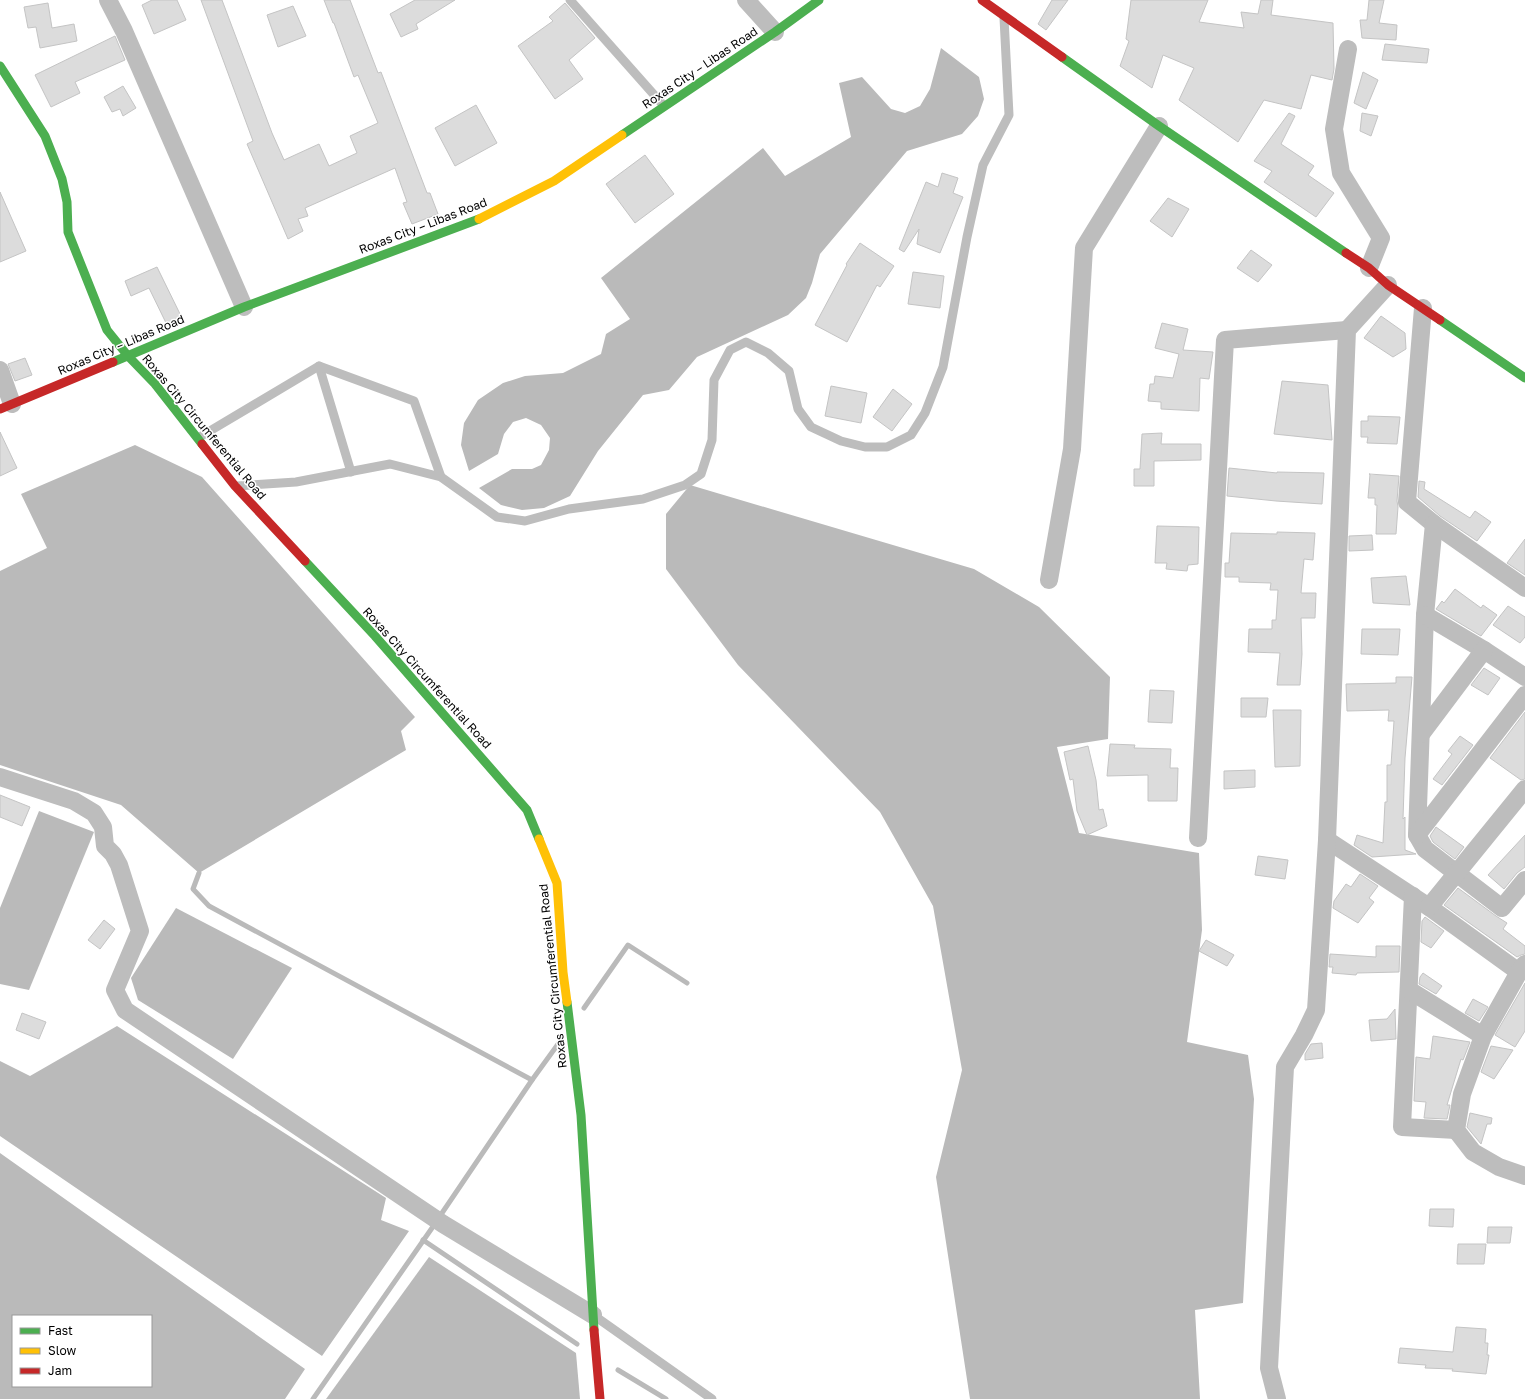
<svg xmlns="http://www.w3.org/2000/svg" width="1525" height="1399" font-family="'Golos Text',sans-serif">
  <rect width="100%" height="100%" fill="#fff"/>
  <g fill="#bababa" fill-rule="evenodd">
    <path d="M941 48 979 77 984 99 978 116 962 134 907 151 820 254 812 283 806 298 788 315 697 357 669 390 643 395 598 451 570 496 544 508 522 510 501 505 479 488 512 469H532L541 465 549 450 550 438 541 425 526 418 513 422 504 434 498 454 469 471 461 445 464 423 478 400 503 383 525 376 563 373 601 354 606 334 630 319 601 278 763 148 785 176 851 137 839 83 862 77 891 109 905 113 920 106 930 89Z"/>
    <path d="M135 445 202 477 415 717 401 731 406 750 199 873 121 805 0 765V571L47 548 21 494Z"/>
    <path d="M690 485 974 569 1039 607 1110 677 1108 739 1057 747 1079 833 1199 853 1202 930 1187 1042 1248 1055 1254 1099 1243 1303 1195 1310 1200 1399H970L936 1177 962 1070 933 906 880 812 738 665 666 569V514Z"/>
    <path d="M39 811 94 832 29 990 0 984V908Z"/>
    <path d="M176 908 292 968 233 1059 138 1000 131 978Z"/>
    <path d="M117 1026 386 1198 381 1220 409 1231 322 1356 0 1136V1061L30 1076Z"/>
    <path d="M0 1153 305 1369 285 1399H0ZM13 1316H151V1386H13Z"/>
    <path d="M429 1257 576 1353 580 1399H326Z"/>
  </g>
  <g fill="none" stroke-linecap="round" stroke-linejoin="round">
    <g stroke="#bababa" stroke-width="5">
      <path d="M199 873 193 889 209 906 532 1080"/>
      <path d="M584 1008 628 945 687 983"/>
      <path d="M440 1216 532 1080 561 1040"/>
      <path d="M423 1240 577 1344"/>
      <path d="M618 1370 666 1399"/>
      <path d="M313 1399 432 1228"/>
    </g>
  </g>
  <g fill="#dcdcdc" stroke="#c4c4c4">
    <path d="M152 0H177L186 20 154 34 142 5Z"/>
    <path d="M201 0H222L272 133 284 160 319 144 329 166 357 153 350 136 378 123 358 75 354 77 334 23H333L324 0H350L378 73 381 72 427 193H430L438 214 412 224 403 203 407 202 395 168 305 208 308 216 298 219 303 231 288 239 247 144 253 141Z"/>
    <path d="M415 0H455L416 24 418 29 401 37 390 14Z"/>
    <path d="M1052 0H1068L1046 30 1038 24Z"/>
    <path d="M1131 0H1208L1199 22 1244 28 1241 12 1258 14 1261 0H1273L1271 15 1333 23 1334 69 1332 80 1311 75 1301 109 1264 100 1238 142 1179 100 1194 68 1163 55 1152 88 1120 66 1129 41 1126 39Z"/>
    <path d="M1369 0H1384L1379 23 1397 25 1396 40 1362 38 1360 20H1367Z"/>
    <path d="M48 3 52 28 74 24 77 41 40 48 36 27 28 28 24 7Z"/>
    <path d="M565 3 595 38 569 60 583 79 555 99 518 46 553 21 549 17Z"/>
    <path d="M293 6 306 36 278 47 267 15Z"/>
    <path d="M115 36 125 60 75 82 80 93 51 107 35 75Z"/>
    <path d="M1385 44 1429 49 1427 63 1382 60Z"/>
    <path d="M1363 72 1378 80 1366 109 1354 103Z"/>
    <path d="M123 86 136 108 123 116 120 109 112 112 104 97Z"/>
    <path d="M476 105 497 143 455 166 435 128Z"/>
    <path d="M1289 113 1295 116 1281 144 1314 166 1308 175 1334 193 1316 217 1264 182 1272 171 1254 161Z"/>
    <path d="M1362 113 1378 116 1371 136 1360 131Z"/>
    <path d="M645 155 674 194 635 223 606 184Z"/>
    <path d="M942 173 958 178 953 193 963 197 940 253 917 244 919 229 904 252 899 249 926 182 938 187Z"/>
    <path d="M0 192 26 251 0 262Z"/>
    <path d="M1168 198 1189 209 1172 237 1150 221Z"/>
    <path d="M860 243 894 266 880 287 877 285 847 342 815 325 847 265 846 264Z"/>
    <path d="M1251 250 1272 265 1258 282 1237 268Z"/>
    <path d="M157 267 182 318 167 325 149 288 131 296 125 281Z"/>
    <path d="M913 272 944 276 940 308 908 304Z"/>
    <path d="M1381 316 1405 333 1406 349 1393 357 1364 338Z"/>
    <path d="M1162 323 1188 329 1183 350 1213 352 1209 379 1200 378 1199 411 1161 409V402L1148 401 1150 384H1154L1155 376 1173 378 1179 354 1155 348Z"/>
    <path d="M25 358 32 375 15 381 8 364Z"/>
    <path d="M1282 381 1328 385 1332 440 1274 434Z"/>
    <path d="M831 386 867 393 861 423 825 416Z"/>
    <path d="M893 389 912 404 892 431 873 417Z"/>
    <path d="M1368 416 1400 417 1397 444 1367 443 1368 437H1361V421H1368Z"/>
    <path d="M0 432 17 468 0 476Z"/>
    <path d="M1162 433 1161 444H1201V460L1154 461V486H1134V469H1140L1142 434Z"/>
    <path d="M1229 468 1277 473V472L1324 473 1322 504 1276 501 1227 496Z"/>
    <path d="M1369 474 1399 476 1397 501 1398 507 1396 534H1376L1377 505H1375V498H1368L1370 474Z"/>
    <path d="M1419 481 1425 482 1424 489 1470 518 1475 511 1491 522 1477 541 1440 516 1418 497Z"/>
    <path d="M1157 526 1199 527 1198 564 1188 565 1187 571 1166 569 1167 563H1155Z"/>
    <path d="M1277 532 1315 533 1313 560 1304 559 1301 593H1316L1315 618H1301L1302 654 1300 685H1277L1280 653 1248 652 1249 629H1272V620H1276L1278 590H1270L1271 583 1239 582V577H1225V563H1229L1231 533 1277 534Z"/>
    <path d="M1372 535 1373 550 1349 551V536Z"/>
    <path d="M1525 539V575L1507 563Z"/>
    <path d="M1406 576 1410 605 1373 603 1371 578Z"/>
    <path d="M1455 589 1481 608 1483 605 1497 615 1481 636 1436 609 1442 601 1444 603Z"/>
    <path d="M1508 606 1525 617V637L1520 643 1493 625Z"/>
    <path d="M1362 629H1400L1398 655 1361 654Z"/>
    <path d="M1484 668 1500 678 1488 695 1471 685Z"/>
    <path d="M1396 677H1412L1405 758 1403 819 1405 817V850L1416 854 1372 857 1354 845 1357 835 1383 843 1385 802H1387V765H1391L1394 721H1388L1389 710 1347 711 1346 684 1396 683Z"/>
    <path d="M1150 690 1174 691 1172 723 1148 722Z"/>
    <path d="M1241 698H1268L1266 717H1241Z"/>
    <path d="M1273 710H1301L1300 766 1275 767Z"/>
    <path d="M1525 712V779L1521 780 1490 758Z"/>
    <path d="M1460 736 1473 745 1442 785 1433 779 1452 754 1448 751Z"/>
    <path d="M1110 744 1135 745 1134 748 1171 749 1170 768H1178L1177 801H1148V775L1107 776Z"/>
    <path d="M1088 746 1096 780 1099 810 1103 809 1107 826 1087 835 1077 811 1073 779 1070 780 1064 752Z"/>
    <path d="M1255 770V787L1224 789V771Z"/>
    <path d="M0 795 30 807 22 826 0 817Z"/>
    <path d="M1436 827 1464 847 1455 859 1433 842 1430 836Z"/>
    <path d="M1525 835V867L1517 873 1504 889 1488 875Z"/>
    <path d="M1258 856 1288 860 1285 879 1255 875Z"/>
    <path d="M1360 874 1378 886 1369 898 1374 902 1358 923 1333 908 1334 901 1346 884 1351 887Z"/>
    <path d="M1458 888 1496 916 1507 923 1503 929 1525 946V954L1521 955 1517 957 1444 905Z"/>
    <path d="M1425 917 1444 931 1431 948 1421 942 1422 921Z"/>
    <path d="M104 920 115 929 100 949 88 940Z"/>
    <path d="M1206 940 1234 955 1227 966 1199 951Z"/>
    <path d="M1376 946H1400L1399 972 1357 973 1356 975 1332 973 1333 967H1329L1330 954 1376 957Z"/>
    <path d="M1423 973 1442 986 1436 994 1419 984 1420 977Z"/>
    <path d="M1525 983V1031L1515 1047 1495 1035Z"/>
    <path d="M1473 999 1488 1007 1479 1021 1465 1013Z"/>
    <path d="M1395 1009 1396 1039 1371 1041 1369 1020 1387 1019Z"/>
    <path d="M22 1013 46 1022 39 1039 16 1030Z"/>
    <path d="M1433 1036 1470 1042 1463 1060 1461 1059 1447 1105H1450L1447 1119 1424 1118 1426 1102 1414 1101 1416 1057 1430 1059Z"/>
    <path d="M1322 1043 1323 1058 1305 1060V1054L1311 1044Z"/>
    <path d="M1491 1046 1513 1050 1494 1079 1481 1072Z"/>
    <path d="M1470 1113 1492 1118 1491 1124H1487L1481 1144 1467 1127Z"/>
    <path d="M1430 1209H1454L1453 1227 1429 1226Z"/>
    <path d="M1488 1227H1512L1510 1243H1487Z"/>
    <path d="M1458 1244H1486L1484 1264H1457Z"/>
    <path d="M1456 1327 1486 1329 1485 1343H1488L1487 1355H1489L1486 1374 1452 1371 1453 1369 1425 1368 1426 1365 1398 1363 1400 1348 1453 1352Z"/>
  </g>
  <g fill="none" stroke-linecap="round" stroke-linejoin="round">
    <g stroke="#bdbdbd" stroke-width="9">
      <path d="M570 0 664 106"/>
      <path d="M319 366 351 472"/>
      <path d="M198 438 319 366 414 401 441 477"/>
      <path d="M237 486 296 482 390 464 441 477 497 517 525 521 569 509 643 499 685 485 701 474 712 440 714 380 730 350 746 342 768 353 789 371 798 409 811 427 841 441 865 447H887L911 435 925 413 943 367 967 237 983 165 1009 115 1004 18"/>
      <path d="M596 1317 712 1399"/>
    </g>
    <g stroke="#bdbdbd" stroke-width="18">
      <path d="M108 0 124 31 244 307"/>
      <path d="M746 0 775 32"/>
      <path d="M1348 49 1334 129 1341 173 1381 238 1369 268"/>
      <path d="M1423 308 1407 502 1434 524 1525 588"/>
      <path d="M0 370 12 404"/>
      <path d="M1434 524 1425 615 1417 835 1425 849 1502 908 1525 880"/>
      <path d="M1049 580 1072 449 1084 248 1159 126"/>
      <path d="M1425 615 1484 650 1525 677"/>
      <path d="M1421 734 1484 650"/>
      <path d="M0 777 74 801 94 813 103 827 105 846 113 854 119 865 140 931 115 990 125 1010 443 1224 593 1315"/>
      <path d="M1417 835 1525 695"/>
      <path d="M1198 838 1225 340 1347 330"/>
      <path d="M1327 840 1429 907 1519 972"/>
      <path d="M1413 896 1402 1127 1456 1130"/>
      <path d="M1429 907 1525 789"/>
      <path d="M1525 964 1519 972 1483 1036 1462 1094 1456 1130 1473 1152 1499 1167 1525 1176"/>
      <path d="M1409 990 1483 1036"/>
      <path d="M1277 1399 1269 1368 1285 1067 1304 1035 1316 1010 1327 840 1347 330 1388 285"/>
    </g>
    <g stroke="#4caf50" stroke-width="9">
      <path d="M1062 57 1159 126 1346 253"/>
      <path d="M0 66 45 136 62 179 67 202 68 232 107 330 128 356 155 384 202 444"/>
      <path d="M622 135 775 32 819 0"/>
      <path d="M1440 320 1525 378"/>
      <path d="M113 362 244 307 479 219"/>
      <path d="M305 561 375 636 527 810 539 839"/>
      <path d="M567 1002 581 1115 594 1330"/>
    </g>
    <g stroke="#ffc107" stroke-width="9">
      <path d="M479 219 554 181 622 135"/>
      <path d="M539 839 557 883 563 972 567 1002"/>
    </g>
    <g stroke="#c62828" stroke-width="9">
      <path d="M982 0 1062 57"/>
      <path d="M1346 253 1369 268 1388 285 1440 320"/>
      <path d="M0 409 113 362"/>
      <path d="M202 444 235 486 305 561"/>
      <path d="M594 1330 600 1399"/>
    </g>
  </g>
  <g text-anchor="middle" stroke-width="3" stroke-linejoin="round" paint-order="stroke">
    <g font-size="12" fill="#000" stroke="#fff">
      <text transform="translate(700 68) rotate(-34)" y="4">Roxas City – Libas Road</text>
      <text transform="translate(423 226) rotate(-21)" y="4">Roxas City – Libas Road</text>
      <text transform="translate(121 345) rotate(-23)" y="4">Roxas City – Libas Road</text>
      <text transform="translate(204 427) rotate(50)" y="4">Roxas City Circumferential Road</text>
      <text transform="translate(427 678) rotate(48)" y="4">Roxas City Circumferential Road</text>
      <text transform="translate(553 976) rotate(-96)" y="4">Roxas City Circumferential Road</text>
    </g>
  </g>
  <rect x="12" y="1315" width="140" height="72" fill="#ffffff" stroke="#999999"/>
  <rect x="20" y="1328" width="20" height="6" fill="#4caf50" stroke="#999999"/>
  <text x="48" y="1335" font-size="12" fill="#000000">Fast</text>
  <rect x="20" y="1348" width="20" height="6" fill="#ffc107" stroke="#999999"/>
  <text x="48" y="1355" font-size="12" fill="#000000">Slow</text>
  <rect x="20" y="1368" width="20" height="6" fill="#c62828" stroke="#999999"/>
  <text x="48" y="1375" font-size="12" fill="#000000">Jam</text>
</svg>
